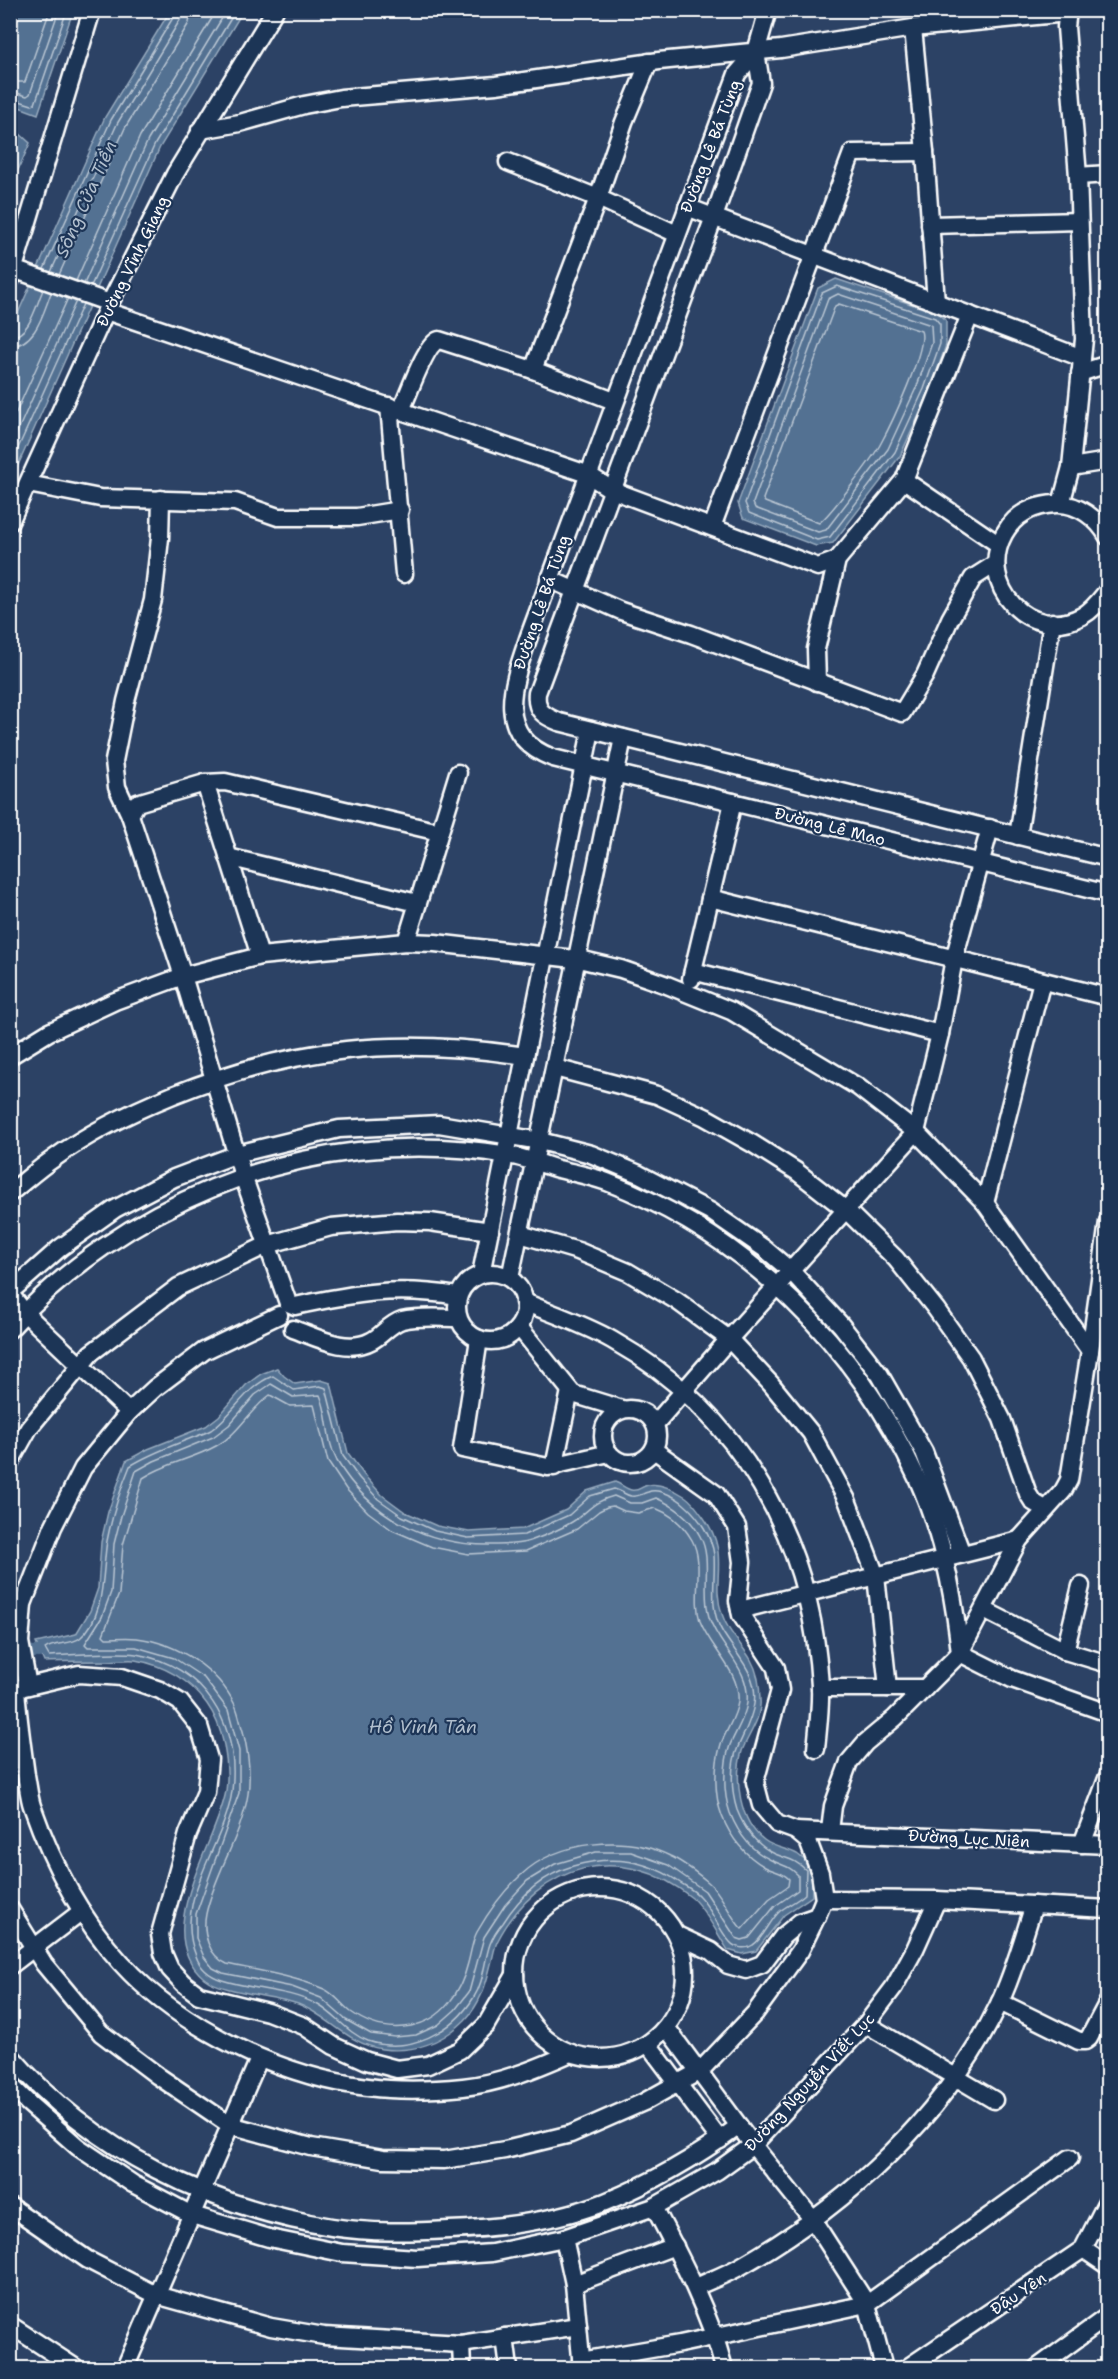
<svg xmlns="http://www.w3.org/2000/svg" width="1118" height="2379" font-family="'Shantell Sans',sans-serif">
  <rect width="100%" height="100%" fill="#2c4265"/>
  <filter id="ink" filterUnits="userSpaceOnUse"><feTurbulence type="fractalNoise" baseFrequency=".0167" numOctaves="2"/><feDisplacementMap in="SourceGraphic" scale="12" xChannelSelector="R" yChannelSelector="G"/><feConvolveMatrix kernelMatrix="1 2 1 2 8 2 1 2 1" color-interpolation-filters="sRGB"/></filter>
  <g filter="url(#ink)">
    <g fill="#527192" stroke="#97aabe" stroke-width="1.5">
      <path d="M10 11H73L38 114 11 104Z"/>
      <path d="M170 11H243L160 147 11 481V329L105 117Z"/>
      <path d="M11 126 30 143 11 186Z"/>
      <path d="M836 279 938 313 946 320V345L930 391 900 456 833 543 816 546 743 518 738 503 818 288Z"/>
      <path d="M277 1368 284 1376 295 1384 321 1380 331 1383 348 1453 364 1475 382 1495 405 1512 437 1526 469 1532 523 1529 566 1510 587 1491 615 1482C621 1484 626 1489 631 1490 639 1492 641 1486 648 1485 659 1482 677 1491 686 1497 693 1502 699 1511 704 1518 731 1555 710 1578 722 1614 728 1633 742 1644 751 1660 758 1672 760 1687 760 1700 762 1718 748 1735 742 1751 734 1779 739 1821 764 1840 774 1848 787 1848 797 1854 803 1858 805 1862 812 1864V1896L784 1915 756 1951 742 1954 728 1950C718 1935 705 1909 692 1898 622 1841 538 1862 497 1942 494 1949 493 1957 491 1964 486 1985 480 2004 465 2020 442 2043 413 2053 382 2049 347 2044 328 2015 298 2004 273 1995 222 1993 204 1978 149 1932 217 1844 226 1791 230 1763 223 1726 207 1704 190 1680 164 1665 135 1660 126 1659 116 1661 107 1661 86 1661 65 1661 44 1662L36 1643 76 1634 90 1611 98 1588 101 1542 108 1512 126 1461 148 1449 206 1426 219 1416 246 1385 261 1374Z"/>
    </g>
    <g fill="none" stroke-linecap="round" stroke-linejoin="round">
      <g stroke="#bac6d3" stroke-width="1.5">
        <path d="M10 82H25L50 10"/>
        <path d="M10 91 27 96 30 94 59 10"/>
        <path d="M10 98 32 105 35 104 67 10"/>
        <path d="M44 269 111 120 174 16 175 10"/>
        <path d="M51 272 117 124 180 20 182 10"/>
        <path d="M59 275 125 128 189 23 191 10"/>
        <path d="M76 281 140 136 217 10"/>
        <path d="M84 284 148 140 227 10"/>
        <path d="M91 286 155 144 236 10"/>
        <path d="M837 286 935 318 940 324V344L924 389 895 452 830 537 817 540 749 513 745 503 822 293Z"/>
        <path d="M838 294 931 325 932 343 917 386 888 449 826 530 818 532 755 508 753 503 828 299Z"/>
        <path d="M839 304 921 331C928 346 891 425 881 443 874 457 830 515 819 523L765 502 763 499 835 306Z"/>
        <path d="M10 337C30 336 36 305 43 290"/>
        <path d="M10 346C36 345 43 313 51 293"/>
        <path d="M10 426 68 298"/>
        <path d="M10 448 76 301"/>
        <path d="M10 466 83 304"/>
        <path d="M273 1376 294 1390 320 1386 326 1388 343 1456 359 1478 378 1499 402 1516 435 1531 468 1538 524 1535 569 1515 590 1496 614 1489C620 1490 625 1495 631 1496 639 1497 641 1494 648 1492 658 1487 678 1498 685 1505 699 1517 712 1537 714 1555 716 1581 708 1607 722 1631 736 1655 759 1674 754 1704 752 1719 744 1733 738 1747 730 1765 731 1791 737 1810 744 1828 756 1845 775 1854 789 1860 793 1858 806 1870L805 1894C797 1901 788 1905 780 1911 770 1920 763 1939 753 1945 746 1950 735 1948 730 1942 718 1929 712 1909 699 1896 694 1890 685 1886 679 1882 646 1859 611 1855 573 1866 542 1875 520 1896 503 1923 498 1929 493 1936 490 1944 484 1961 484 1982 474 1997 453 2032 409 2055 368 2041 347 2033 335 2014 318 2005 288 1989 253 1990 222 1980 210 1976 200 1968 196 1956 172 1899 225 1846 232 1791 240 1724 204 1666 136 1654 113 1651 74 1655 49 1656L45 1649C54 1642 71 1645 80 1638 106 1617 102 1570 107 1541 112 1516 120 1490 130 1466 149 1454 169 1447 189 1439 196 1436 204 1434 211 1430 234 1414 246 1386 273 1376Z"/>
        <path d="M271 1384 293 1397 320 1395C329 1415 326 1441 337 1461 369 1516 427 1545 489 1545 502 1545 518 1545 530 1541 544 1536 559 1530 572 1522 588 1512 593 1501 614 1496L630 1503H642L656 1498C675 1506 690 1517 700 1536 713 1560 701 1590 709 1617 718 1647 751 1668 747 1703 745 1718 736 1731 730 1745 723 1765 723 1793 730 1813 738 1833 751 1851 771 1860 783 1866 788 1865 798 1875V1890L775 1906 749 1938 742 1940 736 1938 705 1891 668 1865 631 1852H596L555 1864 527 1881 505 1905 484 1937 469 1992 455 2010 438 2025 416 2035 395 2037 371 2034 346 2020 321 1998 292 1987 223 1973 213 1968 204 1957 196 1938V1914L239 1793V1751L228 1710 204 1678 174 1658 136 1647H88L85 1644 102 1617 111 1592 114 1544 121 1516 136 1471 154 1461 213 1437 229 1425 255 1395Z"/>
        <path d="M270 1395 290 1406 314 1405 328 1462 346 1489 368 1512 392 1530 432 1547 468 1554 526 1551 577 1529 599 1511 607 1507 613 1506 624 1511 638 1513 655 1508C671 1514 683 1524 692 1540 705 1564 692 1595 700 1621 710 1648 741 1672 738 1702 736 1717 726 1730 721 1744 714 1766 714 1795 722 1816 731 1839 744 1855 765 1867 774 1872 782 1871 789 1879L788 1886 769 1899 742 1929C729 1916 723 1894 708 1882 697 1873 683 1862 670 1856 626 1834 558 1840 521 1875 503 1891 489 1911 477 1932 472 1941 471 1953 468 1963 461 1992 443 2020 411 2026 390 2030 369 2025 351 2012 342 2005 335 1994 324 1989 293 1976 260 1971 227 1964 209 1956 202 1934 206 1914 214 1875 242 1835 248 1794 251 1774 248 1751 243 1731 240 1723 239 1713 235 1705 218 1669 177 1643 137 1638 127 1637 116 1638 106 1638L103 1635 119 1594 123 1545 143 1478C166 1463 193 1459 216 1446 239 1434 250 1409 270 1395Z"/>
      </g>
      <path stroke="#527192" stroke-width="12" d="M10 1651 39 1652"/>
      <g stroke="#fff" stroke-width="21">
        <g id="minor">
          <path d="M768 10 756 52 761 83 714 217 537 693C535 711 544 716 559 722L1108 858"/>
          <path d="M913 28 925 152 936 302"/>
          <path d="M756 52 737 74 529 636C513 683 492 735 553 758L1108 894"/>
          <path d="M200 130 240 123 304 105 341 98 496 85 659 61 781 49 913 28 1067 13"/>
          <path d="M508 162 598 198 677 234"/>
          <path d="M1078 176 1108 174"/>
          <path d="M687 207 1082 358"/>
          <path d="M930 225 1079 221"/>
          <path d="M10 268 110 303"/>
          <path d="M10 281 92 10"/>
          <path d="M106 311 587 474 612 490 818 567 837 560"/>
          <path d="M533 370 598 198 624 122 649 62"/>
          <path d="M1080 373 1108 364"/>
          <path d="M389 406 404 574"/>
          <path d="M401 410C408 396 425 344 439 340L533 370 614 401"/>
          <path d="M1071 467 1108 461"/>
          <path d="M904 480 998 544"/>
          <path d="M28 484 100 498 235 502 278 517H357L400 510"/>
          <path d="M1061 504 1071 467 1084 339 1078 176 1066 27 1068 10"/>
          <path d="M10 522 106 311 175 174 275 10"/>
          <path d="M712 527 852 153 925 152"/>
          <path d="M1108 537C1098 519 1078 503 1056 504 1034 505 1015 514 1004 534 976 585 1030 644 1082 616 1093 610 1100 600 1108 590"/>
          <path d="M549 579 621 611 691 634 902 713 925 675 950 619 973 578 995 564"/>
          <path d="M817 682 816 649 837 560 904 480 970 315"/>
          <path d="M205 783 260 956"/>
          <path d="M130 815 117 787 114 761 126 701 153 600 160 538 161 499"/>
          <path d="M439 832 225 782 205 783 137 803 130 815 183 976 243 1176 288 1303 295 1306C356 1293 395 1286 458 1296"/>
          <path d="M1018 836 1052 622"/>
          <path d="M228 857 417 903"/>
          <path d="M710 898 1108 997"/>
          <path d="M406 942 458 773"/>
          <path d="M693 971 940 1034"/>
          <path d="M691 979 733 802"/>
          <path d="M10 1056 49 1032 115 1001 183 976 260 956 406 942 435 943 583 960 621 969 667 985 731 1011 858 1087 916 1132 985 1203 1090 1351"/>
          <path d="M555 1068 657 1095 705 1117 753 1144 796 1171 846 1210 896 1259 936 1309 971 1358 1002 1419 1028 1494 1033 1502 1045 1509"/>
          <path d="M10 1193C24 1182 38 1169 53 1159 90 1132 131 1112 173 1095 294 1046 397 1037 525 1056"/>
          <path d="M985 1203 1042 981"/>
          <path d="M520 1234 578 1251 628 1272 677 1301 729 1339 771 1384 811 1433 847 1500 876 1576 888 1688"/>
          <circle cx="491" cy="1307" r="34"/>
          <path d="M481 1274 591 730"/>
          <path d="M510 1278 623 738"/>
          <path d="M10 1292 60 1248 115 1209 174 1178 237 1154 339 1129 439 1124 540 1141 591 1154 639 1174 710 1211 765 1249 791 1271 841 1325 880 1375 924 1452 962 1554"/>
          <path d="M10 1294 26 1314 129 1412"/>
          <path d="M524 1302C553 1314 584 1324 612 1340 740 1412 812 1540 820 1686 821 1706 818 1728 816 1749"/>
          <path d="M519 1327 573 1394 622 1409"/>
          <path d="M10 1329C65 1267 137 1219 213 1188 306 1150 409 1138 508 1155 525 1158 542 1164 558 1169 574 1173 591 1176 607 1182 747 1236 856 1344 918 1480 942 1534 954 1594 960 1653L1012 1679 1108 1713"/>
          <path d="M293 1329C316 1337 347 1354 371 1341 382 1336 389 1324 402 1320 419 1316 440 1318 458 1318"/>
          <path d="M479 1339 462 1449 548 1467 609 1453"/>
          <circle cx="630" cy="1436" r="27"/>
          <path d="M655 1424 729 1339 916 1132 940 1034 954 959 990 828"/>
          <path d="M654 1450 716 1494 737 1527 742 1562 738 1601 741 1615 776 1668 780 1690 755 1782 761 1805 777 1824 796 1831 808 1841 820 1873 824 1899 817 1916 800 1922 783 1936 762 1964 746 1970 728 1965 711 1951 677 1935"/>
          <path d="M10 1462 29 1428 91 1353 178 1287 267 1245 331 1227 397 1221 430 1222 490 1231"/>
          <path d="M554 1467 570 1391"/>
          <path d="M740 1610 1019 1540"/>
          <path d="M984 1610 1065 1651 1108 1664"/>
          <path d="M1065 1651 1081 1586"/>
          <path d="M28 1686 20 1642 23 1604 53 1527 83 1468 129 1412 155 1388 204 1351 279 1315"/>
          <path d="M820 1688H925"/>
          <path d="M10 1689H16C18 1718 22 1746 26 1775 28 1785 29 1797 32 1806 52 1863 81 1919 121 1963 180 2028 281 2077 368 2087 398 2091 433 2090 463 2087 501 2083 537 2068 571 2053"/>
          <path d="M16 1689 79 1674 122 1677 160 1690 180 1702 199 1726 209 1759 206 1792 188 1834 160 1934 163 1953 170 1969 183 1983 199 1995 268 2012 304 2026 334 2046 367 2061 397 2069 428 2065 460 2050 486 2025 515 1975"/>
          <path d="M796 1831 1108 1845"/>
          <path d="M830 1831 833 1806 849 1762 865 1743 895 1718 960 1653 1019 1540 1063 1491 1069 1480 1090 1351 1108 1222"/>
          <path d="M1082 1844 1108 1776"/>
          <circle cx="600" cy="1973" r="85"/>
          <path d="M824 1899 937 1900 1108 1909"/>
          <path d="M10 1909 44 1964 101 2033 158 2076 230 2125 311 2147 383 2159 444 2160 505 2150 571 2134 644 2102 700 2071 755 2013 800 1951 817 1916"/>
          <path d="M10 1966 82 1911"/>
          <path d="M1000 2002 1079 2041H1085L1089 2038 1108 2002"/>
          <path d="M866 2024 994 2100"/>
          <path d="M666 2027 753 2145 813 2220 867 2304 884 2368"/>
          <path d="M648 2044 720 2140"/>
          <path d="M10 2055C92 2150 210 2208 332 2227 371 2233 410 2232 449 2230 501 2228 556 2221 605 2202 652 2183 698 2156 739 2126"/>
          <path d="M10 2085 28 2103 78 2147 133 2184 192 2215 269 2238 342 2253 417 2258 492 2253 564 2238 654 2207 717 2171 753 2145 866 2024 894 1987 915 1949 937 1900"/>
          <path d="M10 2206 88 2260 156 2295 271 2327 324 2336 461 2344 578 2326"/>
          <path d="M654 2207C682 2260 709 2311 724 2368"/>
          <path d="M564 2238 574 2284 582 2368"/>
          <path d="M1083 2249 1108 2266"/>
          <path d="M574 2284 675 2246"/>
          <path d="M696 2287C711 2280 727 2274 741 2266 847 2206 946 2115 999 2004 1014 1973 1023 1938 1034 1905"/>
          <path d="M10 2325 76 2368"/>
          <path d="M505 2337 509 2368"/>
          <path d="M461 2344 462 2368"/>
          <path d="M581 2361 680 2344 867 2304 1070 2158"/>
          <path d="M125 2368 259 2059"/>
          <path d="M907 2368 1083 2249 1108 2200"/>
          <path d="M1037 2368 1108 2316"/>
        </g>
      </g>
      <use href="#minor" stroke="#1d3557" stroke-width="16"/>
    </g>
  </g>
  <g text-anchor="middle" stroke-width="4.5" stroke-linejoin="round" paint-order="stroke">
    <g font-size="16" fill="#fff" stroke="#1d3557">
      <text transform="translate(710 146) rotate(-69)" y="6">Đường Lê Bá Tùng</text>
      <text transform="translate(132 261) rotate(-64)" y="6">Đường Vĩnh Giang</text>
      <text transform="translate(541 602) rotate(-71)" y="6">Đường Lê Bá Tùng</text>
      <text transform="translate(830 826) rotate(14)" y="6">Đường Lê Mao</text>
      <text transform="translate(969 1838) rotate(3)" y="6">Đường Lục Niên</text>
      <text transform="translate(809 2082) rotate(-47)" y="6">Đường Nguyễn Viết Lục</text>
      <text transform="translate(1018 2293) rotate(-34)" y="6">Đậu Yên</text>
    </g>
    <g font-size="18" font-style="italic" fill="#b1bfce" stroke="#1d3557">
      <text transform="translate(86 199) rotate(-66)" y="6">Sông Cửa Tiền</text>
      <text x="423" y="1733">Hồ Vinh Tân</text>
    </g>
  </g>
  <rect width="1118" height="2379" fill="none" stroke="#1d3557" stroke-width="36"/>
  <rect x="18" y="18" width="1082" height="2343" fill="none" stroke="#fff" stroke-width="2" filter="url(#ink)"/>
</svg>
